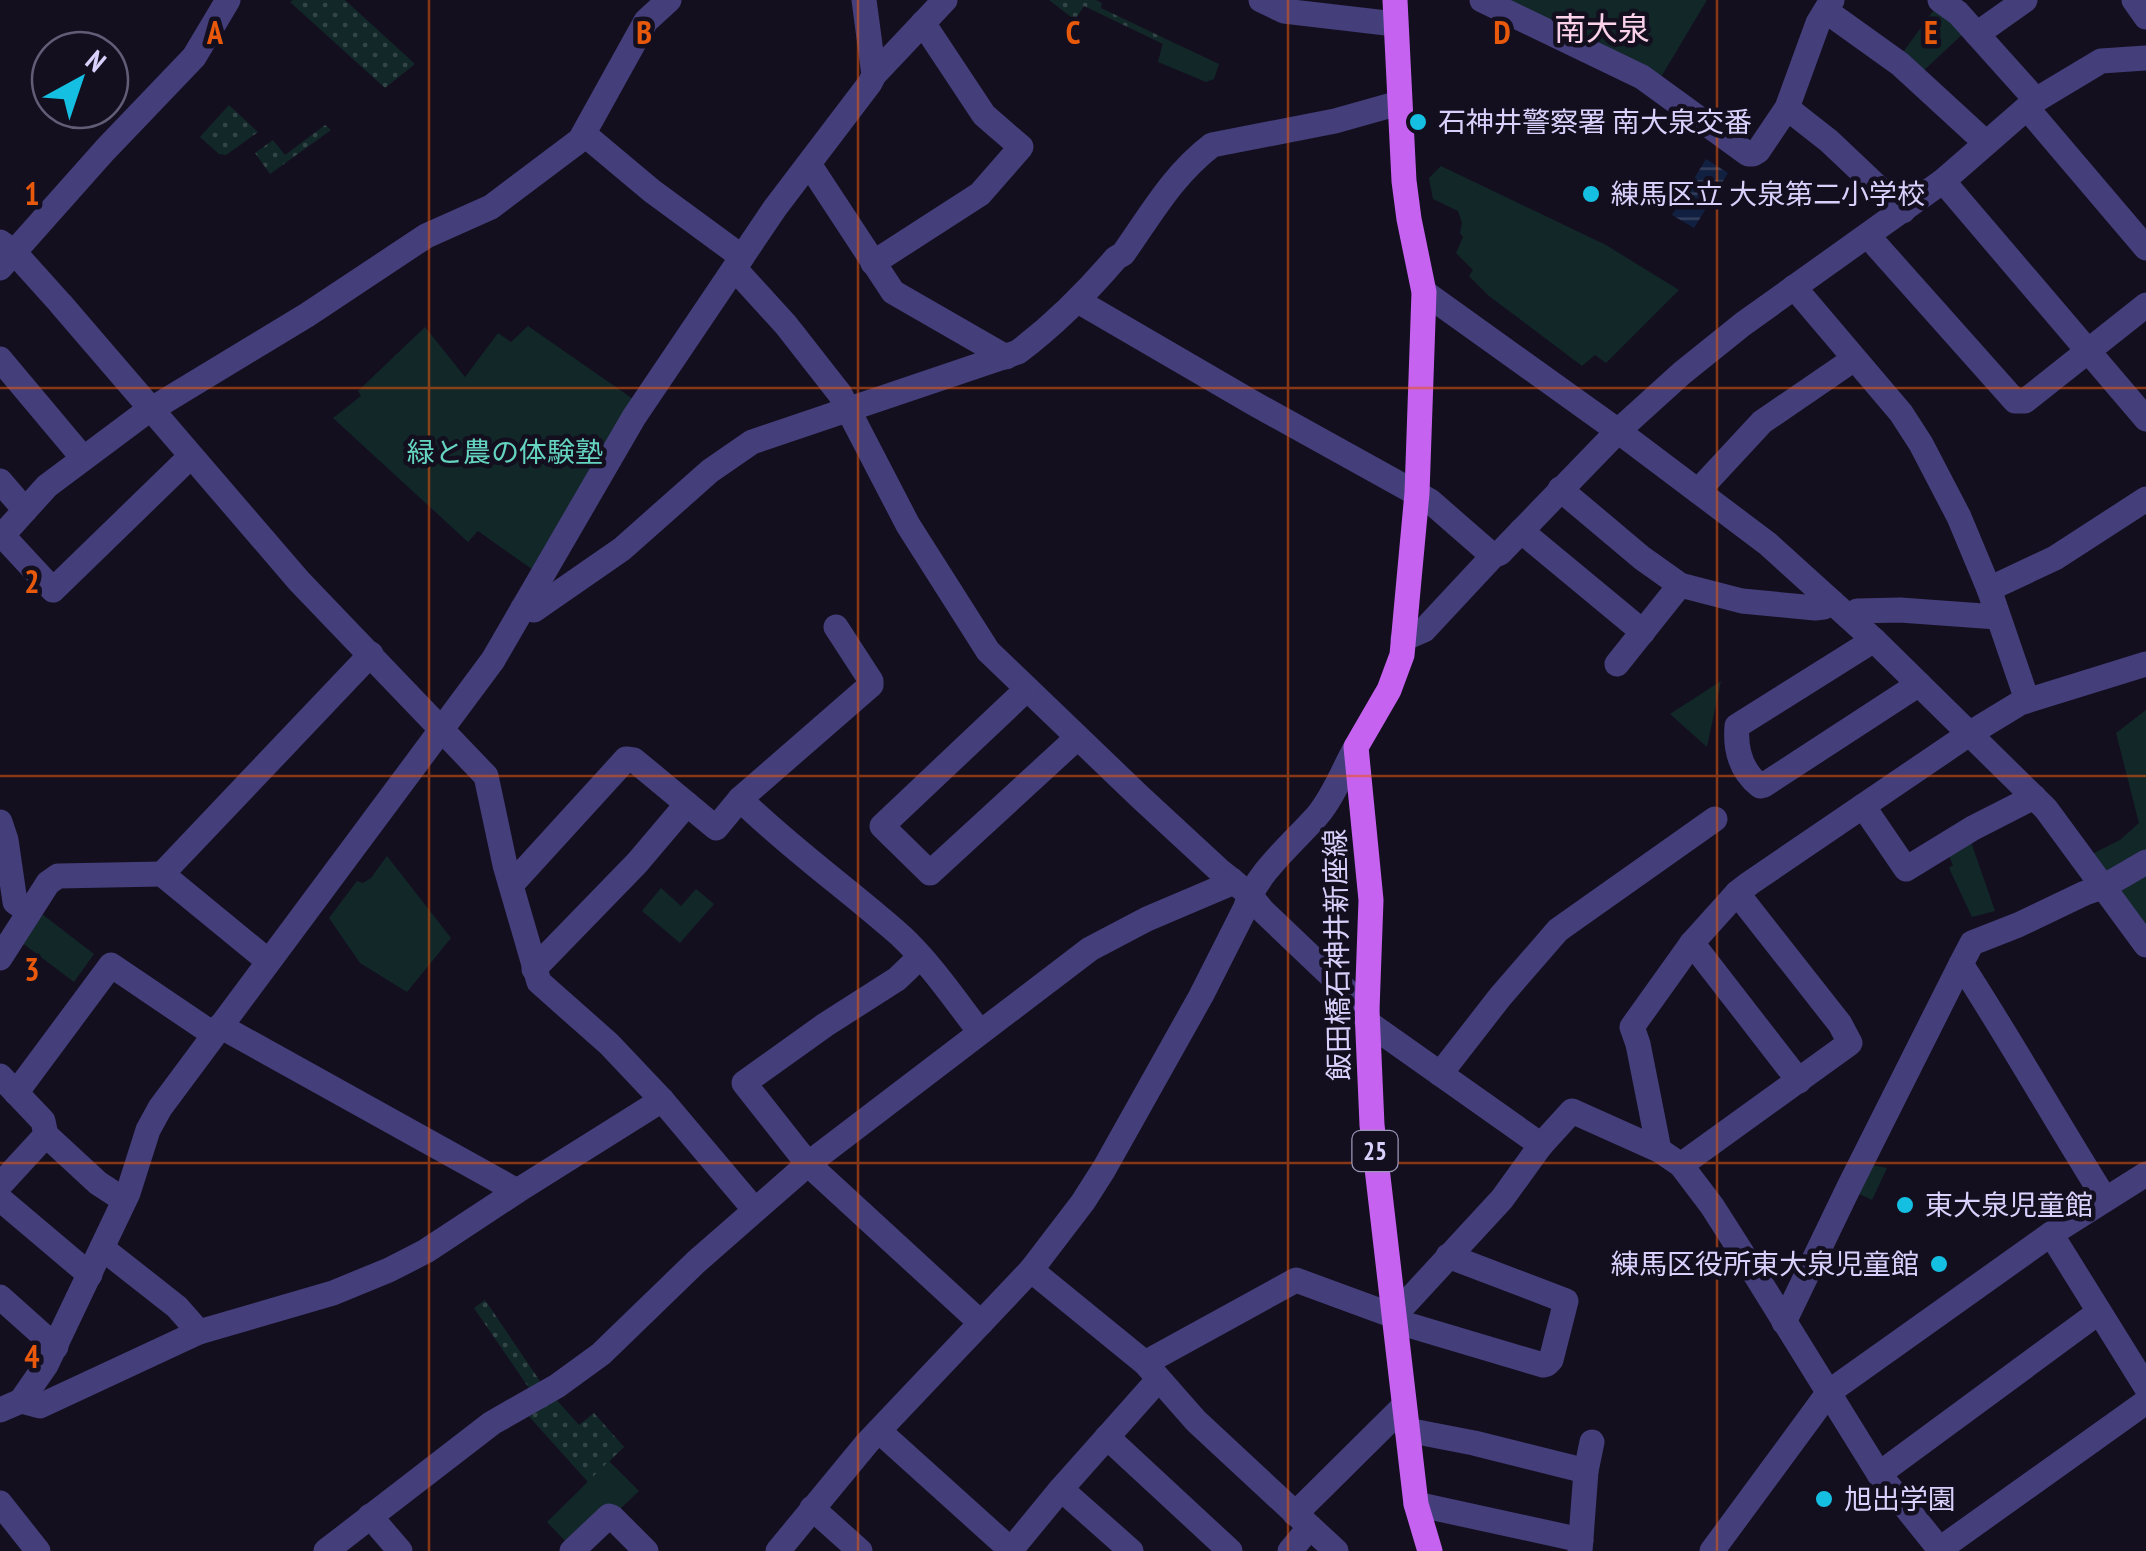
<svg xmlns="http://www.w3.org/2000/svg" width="2146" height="1551" font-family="'PT Sans Narrow','Noto Sans JP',sans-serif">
  <defs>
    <pattern id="grass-dots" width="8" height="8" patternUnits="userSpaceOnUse" patternTransform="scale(2.5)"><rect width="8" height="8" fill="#122728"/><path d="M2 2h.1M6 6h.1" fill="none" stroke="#344548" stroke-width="1.8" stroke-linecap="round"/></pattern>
    <pattern id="water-rules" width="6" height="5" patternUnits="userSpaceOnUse" patternTransform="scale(2.5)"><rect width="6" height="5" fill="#112040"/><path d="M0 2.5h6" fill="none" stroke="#333f5c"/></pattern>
  </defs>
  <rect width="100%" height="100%" fill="#130f1f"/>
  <g fill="url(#grass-dots)">
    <path d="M293 0H345L415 64 385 88 290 2Z"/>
    <path d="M1049 0H1096L1102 3 1101 8 1164 38 1163 44 1084 6 1075 20Z"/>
    <path d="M229 105 258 132 226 155 219 154 200 137Z"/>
    <path d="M325 125 331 130 270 174 255 153 273 140 285 155Z"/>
    <path d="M485 1300 542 1384 531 1391 474 1308Z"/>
    <path d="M553 1396 579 1425 594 1413 624 1447 588 1482 525 1412Z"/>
  </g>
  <g fill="#122728">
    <path d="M1508 0H1707L1661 77Z"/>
    <path d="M1936 7 1965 32 1921 73 1901 55Z"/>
    <path d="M1164 38 1219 64 1214 79 1206 82 1158 62Z"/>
    <path d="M1441 166 1606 245 1679 290 1606 363 1595 355 1582 366 1489 296 1469 276 1473 270 1456 253 1463 237 1460 233 1462 223 1458 211 1433 199 1429 178Z"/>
    <path d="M528 326 633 399 533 570 478 531 468 542 333 418 361 396 358 391 425 327 465 377 498 333 511 342Z"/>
    <path d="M1721 681 1707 747 1670 714Z"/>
    <path d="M2146 710V853L2106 878 2090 855 2120 840 2139 823 2116 733Z"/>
    <path d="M1971 842 1995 911 1972 917 1949 868 1953 865 1949 856Z"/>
    <path d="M387 856 451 938 407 992 360 963 329 918 357 881 363 883 371 878Z"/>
    <path d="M2146 872V928L2121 894 2122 888Z"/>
    <path d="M661 888 681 906 696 889 714 904 680 943 642 911Z"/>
    <path d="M42 914 94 954 74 982 21 942Z"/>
    <path d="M1867 1164 1887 1168 1872 1200 1853 1191Z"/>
    <path d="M609 1461 639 1491 617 1512 568 1544 547 1522Z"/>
  </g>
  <path fill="url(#water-rules)" d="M1706 159 1728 173 1694 228 1672 215Z"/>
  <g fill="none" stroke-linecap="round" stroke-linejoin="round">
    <g stroke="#443e7a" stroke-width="25">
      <path d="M864 0 874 75"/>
      <path d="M1261 0 1284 11 1395 24"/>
      <path d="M1482 0 1642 77 1748 154H1753L1758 151 1787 108 1818 23 1832 0"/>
      <path d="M1940 0 1958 13 2036 100"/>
      <path d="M2134 0 2146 17"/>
      <path d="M1826 11 1900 64 1986 143"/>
      <path d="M1977 34 2025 0"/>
      <path d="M1787 108 1829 141 1903 211"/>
      <path d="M2027 108 2146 248"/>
      <path d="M584 134 652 191 742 257"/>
      <path d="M809 164 893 292 1006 357"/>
      <path d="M1943 181 2146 419"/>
      <path d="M1868 236 2015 401H2025L2146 305"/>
      <path d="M0 242 14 252 60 303 299 581 486 776 505 865 539 982 609 1044 662 1100 754 1209"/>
      <path d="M873 263 980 194 1021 147 984 115 923 23"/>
      <path d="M0 268 105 150 194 57 228 0"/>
      <path d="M735 269 786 325 840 394 908 525 988 651 1139 796 1219 870 1249 894 1262 910 1367 1010"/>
      <path d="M1794 287 1901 413 1921 444 1959 517 1989 589 2027 700"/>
      <path d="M1424 292 1618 431 1768 544 1874 640 2046 809 2146 945"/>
      <path d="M1078 301 1255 404 1430 501 1493 556"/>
      <path d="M0 359 83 458"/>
      <path d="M0 481 25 510"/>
      <path d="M1560 489 1642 558 1680 585 1742 601 1815 608 1824 607 1832 602"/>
      <path d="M1698 491 1762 422 1854 359"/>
      <path d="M1521 531 1643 632"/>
      <path d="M2 535 53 590 191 456"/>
      <path d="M0 538 47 486 142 415 307 315 426 236 491 207 580 140 646 21 669 0"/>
      <path d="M1989 589 2055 558 2146 499"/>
      <path d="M523 608 534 610 622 549 710 471 752 442 1018 352C1055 324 1086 293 1116 258L1123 254C1152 213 1172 176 1212 145L1335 121 1399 103"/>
      <path d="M1849 617 1857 611 1900 610 1997 617"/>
      <path d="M1403 639 1424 630 1493 556 1500 553 1618 431 1682 373 1743 324 1943 181 2036 100 2101 61 2146 58"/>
      <path d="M1874 640 1737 726C1735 750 1741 771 1760 786L1764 785 1919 684"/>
      <path d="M1617 664 1680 585"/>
      <path d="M1027 689 882 826 930 873 1077 738"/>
      <path d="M740 799C791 849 848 889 901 936 931 964 955 1000 980 1032"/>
      <path d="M1863 806 1906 869 1973 828 2034 797"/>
      <path d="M0 822 6 840 15 902 29 912"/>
      <path d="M511 885 626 759 634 760 716 828 740 799 871 685V681L836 627"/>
      <path d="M1692 943 1799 1081"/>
      <path d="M920 957 897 979 825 1025 744 1083 808 1164 981 1323"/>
      <path d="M0 958 48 883 58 876 162 874"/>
      <path d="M268 961 162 874 371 654"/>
      <path d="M534 969 637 863 687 804"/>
      <path d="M1367 1022 1541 1145"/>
      <path d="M220 1026 517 1191"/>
      <path d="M1440 1074 1500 997 1558 930 1715 819"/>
      <path d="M0 1076 43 1121 46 1135 98 1183 124 1200"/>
      <path d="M16 1093 111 965 213 1034"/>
      <path d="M1659 1150 1638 1044 1632 1027 1692 943 1737 893 1750 883 1969 734 2020 703 2146 664"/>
      <path d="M1681 1165 1850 1043 1840 1024 1737 893"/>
      <path d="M0 1185 46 1135"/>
      <path d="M0 1199 90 1275"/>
      <path d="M2105 1199C2056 1121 2011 1041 1961 964L1972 943 2018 925 2085 893 2103 887 2146 862"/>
      <path d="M2051 1234 2146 1387"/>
      <path d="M102 1248 177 1307 199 1332"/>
      <path d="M1031 1270 1145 1363 1196 1421 1336 1551"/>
      <path d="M0 1297 56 1347"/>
      <path d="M1395 1321 1543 1365 1547 1364 1551 1360 1566 1301 1448 1256"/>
      <path d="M1784 1322 1849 1187 1961 964"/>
      <path d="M1145 1363 1296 1280 1394 1316 1502 1199 1541 1145 1572 1111 1659 1150 1681 1165 1712 1206 1742 1253 1879 1474 1941 1551"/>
      <path d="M21 1401 40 1406 199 1332 333 1293 389 1270 426 1251 517 1191 662 1100"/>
      <path d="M0 1410 21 1401 46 1365 128 1193 148 1130 160 1108 493 660 634 417 775 208 870 83 874 75 945 0"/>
      <path d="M1407 1430 1474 1443 1586 1471"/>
      <path d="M879 1431 1011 1550"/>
      <path d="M1107 1437 1230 1551"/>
      <path d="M1879 1474 2099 1312"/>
      <path d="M1061 1489 1131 1551"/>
      <path d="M0 1503 38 1551"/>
      <path d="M1416 1504 1581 1540"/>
      <path d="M812 1508 860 1551"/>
      <path d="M1295 1514 1404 1406"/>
      <path d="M370 1516 400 1551"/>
      <path d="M1940 1549 2146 1402"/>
      <path d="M326 1551 492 1423 557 1386 601 1354 696 1262 808 1164 1090 949 1147 919 1227 885 1232 880"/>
      <path d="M572 1551 609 1516 612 1517 646 1551"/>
      <path d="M778 1551 867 1443 1031 1270 1083 1202 1104 1169 1201 996 1245 909C1255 874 1293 843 1317 816 1334 796 1343 770 1356 747"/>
      <path d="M1010 1551 1061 1489 1158 1380"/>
      <path d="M1290 1551 1310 1527"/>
      <path d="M1580 1551 1586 1471 1592 1442"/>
      <path d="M1712 1551 1829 1392 2051 1234 2146 1174"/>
    </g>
    <path stroke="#c662f0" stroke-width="25" d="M1395 0 1404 181 1409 219 1424 292 1417 493 1402 655 1389 690 1356 747 1371 900 1367 1010 1372 1125 1416 1504 1430 1551"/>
  </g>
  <path fill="none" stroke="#e8590c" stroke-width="2.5" stroke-opacity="0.55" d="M429 0V1551M858 0V1551M1288 0V1551M1717 0V1551M0 388H2146M0 776H2146M0 1163H2146"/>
  <g fill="#15bfe2" stroke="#130f1f" stroke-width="4">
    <circle cx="1418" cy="122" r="10"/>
    <circle cx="1591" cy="194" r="10"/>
    <circle cx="1905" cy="1205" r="10"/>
    <circle cx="1939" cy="1264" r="10"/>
    <circle cx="1824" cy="1499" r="10"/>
  </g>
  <g text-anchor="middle" stroke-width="9" stroke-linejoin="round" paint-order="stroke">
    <rect fill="#130f1f" stroke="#9e97b9" stroke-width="2.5" x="1352.5" y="1131" width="45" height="40" rx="8"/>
    <g font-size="25" font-weight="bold" fill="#d9d1fb">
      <text x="1375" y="1160">25</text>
    </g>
    <g font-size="28" fill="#d9d1fb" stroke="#130f1f" text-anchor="start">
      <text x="1438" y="132">石神井警察署 南大泉交番</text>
      <text x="1611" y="204">練馬区立 大泉第二小学校</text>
      <text x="1925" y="1215">東大泉児童館</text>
      <text x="1919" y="1274" text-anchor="end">練馬区役所東大泉児童館</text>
      <text x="1844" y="1509">旭出学園</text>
    </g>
    <g font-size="28" fill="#64d3c0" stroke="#130f1f">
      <text x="505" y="462">緑と農の体験塾</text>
    </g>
    <g font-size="28" fill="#d9d1fb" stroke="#130f1f">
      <text transform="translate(1337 955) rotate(-91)" y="10">飯田橋石神井新座線</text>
    </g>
    <g font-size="32" fill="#fbd2e9" stroke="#130f1f">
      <text x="1602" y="40">南大泉</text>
    </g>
  </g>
  <g font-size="32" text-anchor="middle" font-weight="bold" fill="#e8590c" stroke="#130f1f" stroke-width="9" stroke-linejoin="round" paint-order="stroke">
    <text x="215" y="44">A</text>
    <text x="644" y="44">B</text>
    <text x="1073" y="44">C</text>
    <text x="1502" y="44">D</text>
    <text x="1931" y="44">E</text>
    <text x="32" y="205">1</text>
    <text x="32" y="593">2</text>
    <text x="32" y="981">3</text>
    <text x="32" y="1368">4</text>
  </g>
  <g transform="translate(80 80) rotate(40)"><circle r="48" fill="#130f1f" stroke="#625d77" stroke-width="2.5"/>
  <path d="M0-8L18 38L0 25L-18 38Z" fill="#15bfe2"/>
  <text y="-15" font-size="28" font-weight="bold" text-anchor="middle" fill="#d9d1fb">N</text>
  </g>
</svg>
